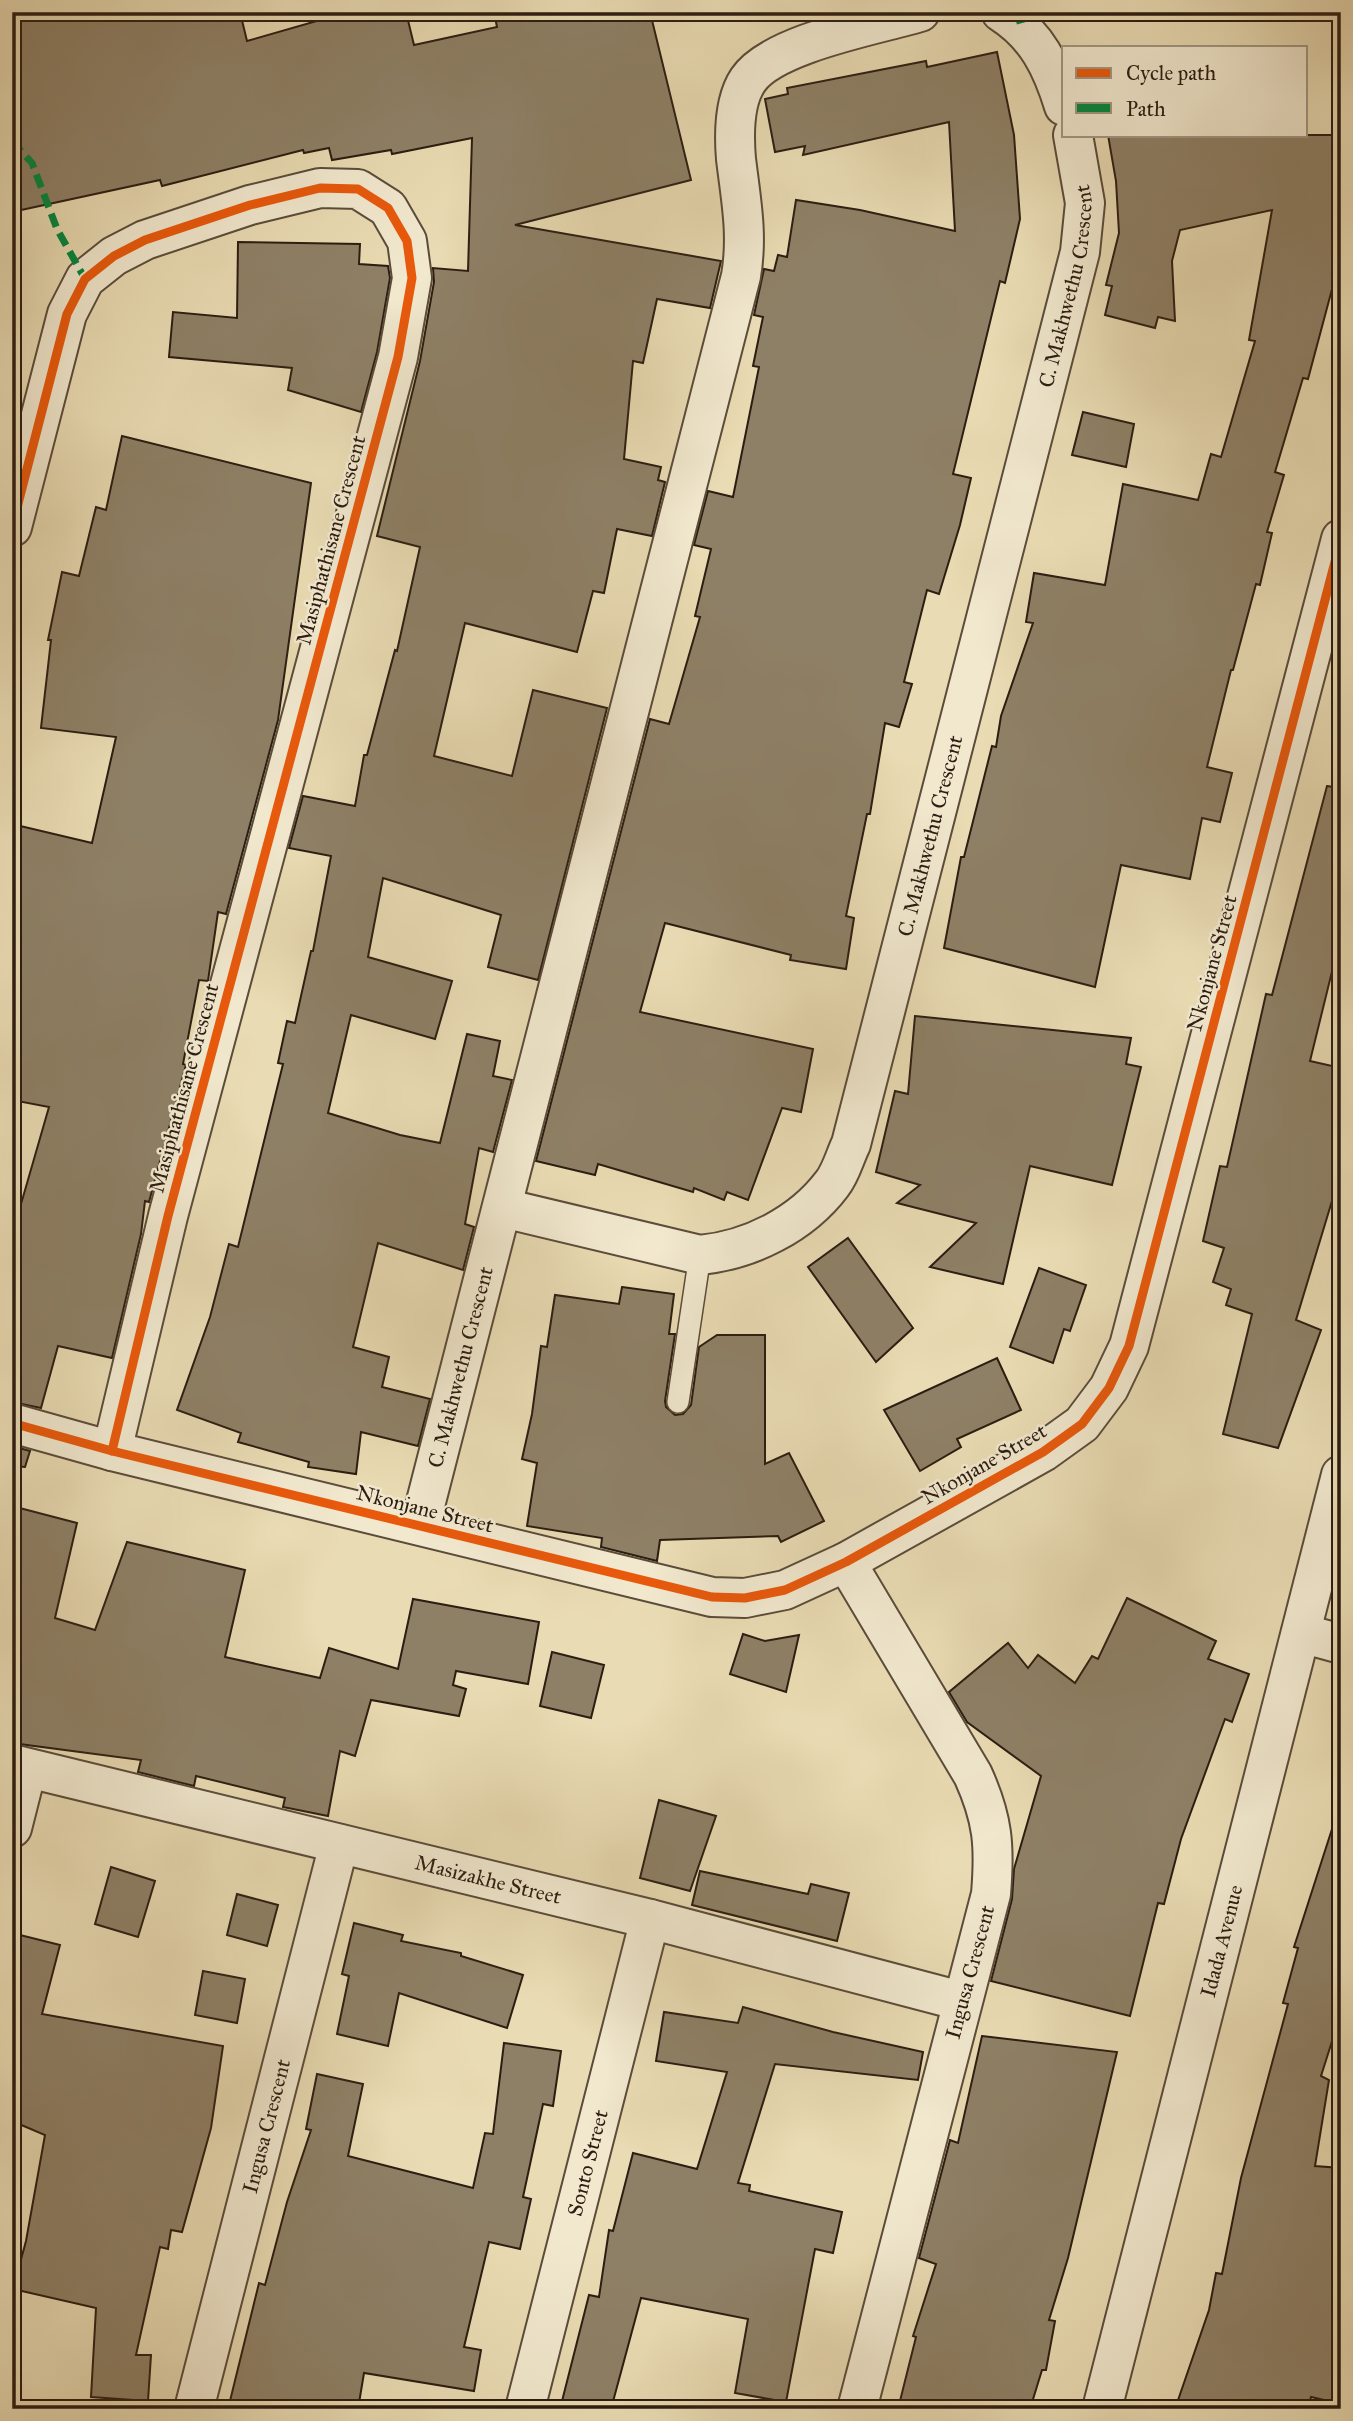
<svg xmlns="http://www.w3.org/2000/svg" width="1353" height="2421" font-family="'IM FELL Great Primer',serif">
  <rect width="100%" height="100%" fill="#e9dbb3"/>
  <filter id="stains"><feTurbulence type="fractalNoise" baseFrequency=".00286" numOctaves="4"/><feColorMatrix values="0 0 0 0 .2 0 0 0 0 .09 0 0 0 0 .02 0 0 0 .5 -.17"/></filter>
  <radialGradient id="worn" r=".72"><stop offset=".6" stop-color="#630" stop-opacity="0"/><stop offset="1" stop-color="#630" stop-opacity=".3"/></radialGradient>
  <g fill="#8e8066" stroke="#2c1d12" stroke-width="2">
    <path d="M12 12H240L247 41 348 12H406L414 45 497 27 494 12H650L691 180 515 225 721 261 710 308 657 299 643 363 633 361 624 459 661 467 658 480 665 482 652 536 617 529 604 593 593 591 577 652 465 623 434 756 512 776 533 690 607 708 538 980 488 967 501 915 383 878 368 957 452 981 435 1039 351 1015 328 1113 400 1135 440 1143 467 1034 500 1041 493 1076 512 1080 493 1152 479 1148 465 1224 474 1227 463 1270 378 1243 353 1347 389 1357 382 1387 430 1399 418 1446 361 1432 356 1474 308 1467 309 1462 238 1442 241 1433 177 1410 210 1317 229 1244 238 1247 283 1064 278 1063 287 1021 295 1023 311 951H313L331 856 289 848 303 796 355 806 364 755H367L395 650 397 651 420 547 377 536 420 361 434 282 433 268 468 271 472 138 392 154 391 150 332 160 329 148 304 153 303 150 162 186 160 180 12 212Z"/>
    <path d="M997 52 1014 135 1020 219 1005 283 1000 281 953 474 971 478 960 525 939 594 927 590 904 682 912 684 899 727 885 723 870 814H867L846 916 854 918 846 969 790 960 791 955 665 923 640 1012 813 1049 801 1112 782 1108 748 1200 727 1192 724 1200 694 1188 693 1192 598 1164 595 1175 536 1161 650 719 669 724 700 617 695 616 711 549 694 545 708 491 733 497 759 367 753 366 763 317 754 315 764 269 774 271 778 255 787 257 796 200 860 210 955 231 949 122 803 155 805 146 775 152 765 99 788 94 787 88 926 61 927 67Z"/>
    <path d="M1108 135H1341V278H1335L1308 379 1303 378 1275 472 1284 475 1267 532 1272 533 1260 585 1256 584 1233 670H1231L1207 767 1232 773 1220 822 1202 818 1190 879 1121 865 1095 987 944 948 961 857H964L992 746 996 747 1001 716 1033 623 1026 622 1034 573 1105 585 1123 484 1198 500 1211 454 1221 457 1255 341 1249 340 1272 210 1180 230 1172 261 1175 321 1158 317 1155 328 1105 315 1112 286 1106 285 1119 233 1116 181Z"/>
    <path d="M238 242 360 244 359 264 388 266 390 278 377 352 361 412 288 390 292 368 169 357 173 312 237 318Z"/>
    <path d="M1083 412 1134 424 1126 467 1072 455Z"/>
    <path d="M122 436 311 483 278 720 226 914 218 912 208 981 199 980 183 1064 186 1065 149 1202 145 1201 141 1234 112 1358 58 1346 41 1408 12 1402V1208L19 1211 49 1107 12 1100V824L92 843 116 737 41 728 51 640H48L62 572 79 576 96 507 106 510Z"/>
    <path d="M1327 786 1341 788V935L1310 1061 1341 1068V1203L1332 1201 1296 1320 1321 1330 1278 1448 1223 1434 1252 1314 1226 1305 1231 1289 1213 1282 1224 1248 1203 1241 1220 1166 1227 1167 1266 994 1272 995Z"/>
    <path d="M915 1016 1131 1038 1126 1064 1141 1067 1112 1185 1030 1166 1003 1284 930 1267 976 1223 897 1203 920 1185 876 1172 895 1091 908 1094Z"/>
    <path d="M848 1238 913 1328 876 1362 808 1267Z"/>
    <path d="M1039 1268 1086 1285 1070 1331 1064 1329 1053 1363 1010 1347Z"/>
    <path d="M622 1287 674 1294 669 1334H675L665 1401 666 1407 675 1415 683 1414 691 1405 699 1347 717 1335H765V1464L789 1453 824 1521 781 1542 778 1536 660 1540 657 1561 601 1547 602 1538 527 1526 537 1463 522 1459 532 1414 541 1346 547 1347 555 1295 619 1304Z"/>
    <path d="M997 1358 1021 1410 957 1439 961 1447 920 1471 884 1410Z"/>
    <path d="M12 1446 30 1451 25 1467 12 1466Z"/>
    <path d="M12 1506 77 1523 55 1618 95 1630 127 1542 245 1570 225 1657 320 1678 329 1648 398 1669 413 1599 539 1622 528 1684 456 1671 453 1685 466 1689 459 1716 371 1700 355 1756 340 1751 328 1816 283 1807 285 1798 196 1776 194 1786 138 1772 141 1760 12 1743Z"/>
    <path d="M1127 1598 1216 1641 1208 1659 1249 1674 1232 1722 1225 1719 1181 1839 1164 1904 1158 1903 1130 2016 991 1981 1012 1899 1014 1869 1041 1776 967 1722 949 1692 1008 1643 1028 1668 1038 1655 1075 1683 1092 1656 1098 1659Z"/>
    <path d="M743 1634 765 1641 799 1635 786 1692 730 1674Z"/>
    <path d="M552 1652 604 1665 591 1718 540 1706Z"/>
    <path d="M659 1800 716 1816 690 1891 640 1878Z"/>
    <path d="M1332 1829 1341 1830V2013L1321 2076 1329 2080 1315 2166 1341 2168V2404L1311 2397 1308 2409H1175L1209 2310 1216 2273 1222 2274 1241 2178 1288 2004 1283 2003 1298 1948 1294 1947Z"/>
    <path d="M111 1867 155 1881 138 1937 95 1924Z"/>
    <path d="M700 1871 808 1894 811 1884 849 1893 837 1941 692 1905Z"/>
    <path d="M237 1894 278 1905 267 1946 227 1935Z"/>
    <path d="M354 1923 403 1935 401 1941 461 1953V1956L523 1975 507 2028 399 1993 388 2046 337 2034 349 1976 342 1974Z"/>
    <path d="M12 1933 60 1945 42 2014 223 2046 211 2128 182 2232 171 2230 168 2249 160 2247 136 2355H151L148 2401 91 2397 96 2308 13 2289 26 2241 45 2135 12 2121Z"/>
    <path d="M203 1971 245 1979 237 2023 195 2015Z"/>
    <path d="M743 2007 833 2032 923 2052 918 2080 775 2064 738 2183 750 2185 749 2191 842 2212 833 2253 815 2249 786 2402 735 2393 748 2319 641 2298 611 2409H560L589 2295 599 2297 609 2230 613 2231 633 2153 697 2169 727 2072 656 2061 664 2012 738 2023Z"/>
    <path d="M982 2036 1117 2052 1068 2258 1049 2320 1055 2321 1046 2370H1042L1030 2409H898L916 2337 913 2336 936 2264 919 2258 950 2140 958 2143Z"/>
    <path d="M504 2043 561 2051 553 2106 543 2104 523 2197 531 2199 520 2249 489 2242 464 2347 481 2350 474 2391 364 2373 358 2409H228L259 2283 265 2285 287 2202 311 2130 306 2129 317 2074 363 2084 348 2156 473 2188 485 2133 493 2134Z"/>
  </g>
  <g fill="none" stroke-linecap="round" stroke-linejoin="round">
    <g stroke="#5b4c3a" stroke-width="24">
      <path id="lane" d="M678 1402 700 1255"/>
    </g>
    <g stroke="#5b4c3a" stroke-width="42">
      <g id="street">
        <path d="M1001 12C1037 35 1052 67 1064 106"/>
        <path d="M12 527 67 314 85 279 114 256 145 240 250 205 320 188 358 189 388 208 407 241 412 278 398 357 168 1216 112 1451"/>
        <path id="s1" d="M503 1208 700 1255C750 1250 801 1225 832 1184 841 1173 845 1156 851 1144L1080 252 1085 203 1073 135"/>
        <path d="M12 1423 112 1451 712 1597 745 1598 785 1590 846 1562 1043 1452 1082 1424 1109 1388 1129 1346 1341 539"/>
        <path id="s2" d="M420 1525 741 276C748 235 741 200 736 159 734 135 734 101 748 80 773 43 877 25 920 12"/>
        <path d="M846 1562 973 1775C993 1819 995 1846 991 1894L857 2409"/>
        <path d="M1301 1633 1341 1644"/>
        <path id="s3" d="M12 1764 650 1919 961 2001"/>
        <path d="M12 1828 27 1769"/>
        <path id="s4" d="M194 2409 339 1844"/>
        <path id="s5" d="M525 2409 650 1919"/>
        <path id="s6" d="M1102 2409 1341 1475"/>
      </g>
    </g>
    <use href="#lane" stroke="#f1e8ce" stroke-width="21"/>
    <use href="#street" stroke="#f1e8ce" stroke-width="38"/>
    <g stroke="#00873e" stroke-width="7" stroke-dasharray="14 7" stroke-linecap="butt">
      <path d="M1016 21 1049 12"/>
      <path d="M12 141 32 163 57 229 85 279"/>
    </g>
    <g stroke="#f1e8ce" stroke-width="13">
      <g id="cycleway">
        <path d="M12 527 67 314 85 279 114 256 145 240 250 205 320 188 358 189 388 208 407 241 412 278 398 357 168 1216 112 1451"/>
        <path d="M12 1423 112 1451 712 1597 745 1598 785 1590 846 1562 1043 1452 1082 1424 1109 1388 1129 1346 1341 539"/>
      </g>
    </g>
    <use href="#cycleway" stroke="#e8590c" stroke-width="9"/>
  </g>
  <g text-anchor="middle" stroke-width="5" stroke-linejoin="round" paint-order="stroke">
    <g font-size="21" fill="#2c1d12" stroke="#f1e8ce">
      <text dy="7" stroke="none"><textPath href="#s1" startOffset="1286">C. Makhwethu Crescent</textPath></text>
      <text transform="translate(331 540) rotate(-75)" y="7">Masiphathisane Crescent</text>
      <text dy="7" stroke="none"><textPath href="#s1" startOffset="719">C. Makhwethu Crescent</textPath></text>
      <text transform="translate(1212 963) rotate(-75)" y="7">Nkonjane Street</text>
      <text transform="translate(184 1088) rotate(-75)" y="7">Masiphathisane Crescent</text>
      <text dy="7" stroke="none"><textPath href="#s2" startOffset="163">C. Makhwethu Crescent</textPath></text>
      <text transform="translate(984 1464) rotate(-30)" y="7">Nkonjane Street</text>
      <text transform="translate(425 1509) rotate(14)" y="7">Nkonjane Street</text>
      <text dy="7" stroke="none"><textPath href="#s3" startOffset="490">Masizakhe Street</textPath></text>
      <text dy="7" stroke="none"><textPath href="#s6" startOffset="483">Idada Avenue</textPath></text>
      <text transform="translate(970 1972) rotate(-75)" y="7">Ingusa Crescent</text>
      <text dy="7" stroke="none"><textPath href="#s4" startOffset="292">Ingusa Crescent</textPath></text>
      <text dy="7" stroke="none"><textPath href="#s5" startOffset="254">Sonto Street</textPath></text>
    </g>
  </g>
  <rect width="1353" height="2421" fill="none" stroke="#e9dbb3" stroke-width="42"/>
  <rect x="14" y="14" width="1325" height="2393" fill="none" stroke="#2c1d12" stroke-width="3.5"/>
  <rect x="21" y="21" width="1311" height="2379" fill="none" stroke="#2c1d12" stroke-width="2"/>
  <rect x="1062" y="46" width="245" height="91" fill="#f1e8ce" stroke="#a29783" stroke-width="2"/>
  <rect x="1076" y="68" width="35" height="10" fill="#e8590c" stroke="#a29783" stroke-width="2"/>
  <text x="1126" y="80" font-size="21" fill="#2c1d12">Cycle path</text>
  <rect x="1076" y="103" width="35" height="10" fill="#00873e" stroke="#a29783" stroke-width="2"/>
  <text x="1126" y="116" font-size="21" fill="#2c1d12">Path</text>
  <rect width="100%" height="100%" filter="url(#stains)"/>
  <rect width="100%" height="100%" fill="url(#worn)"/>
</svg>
